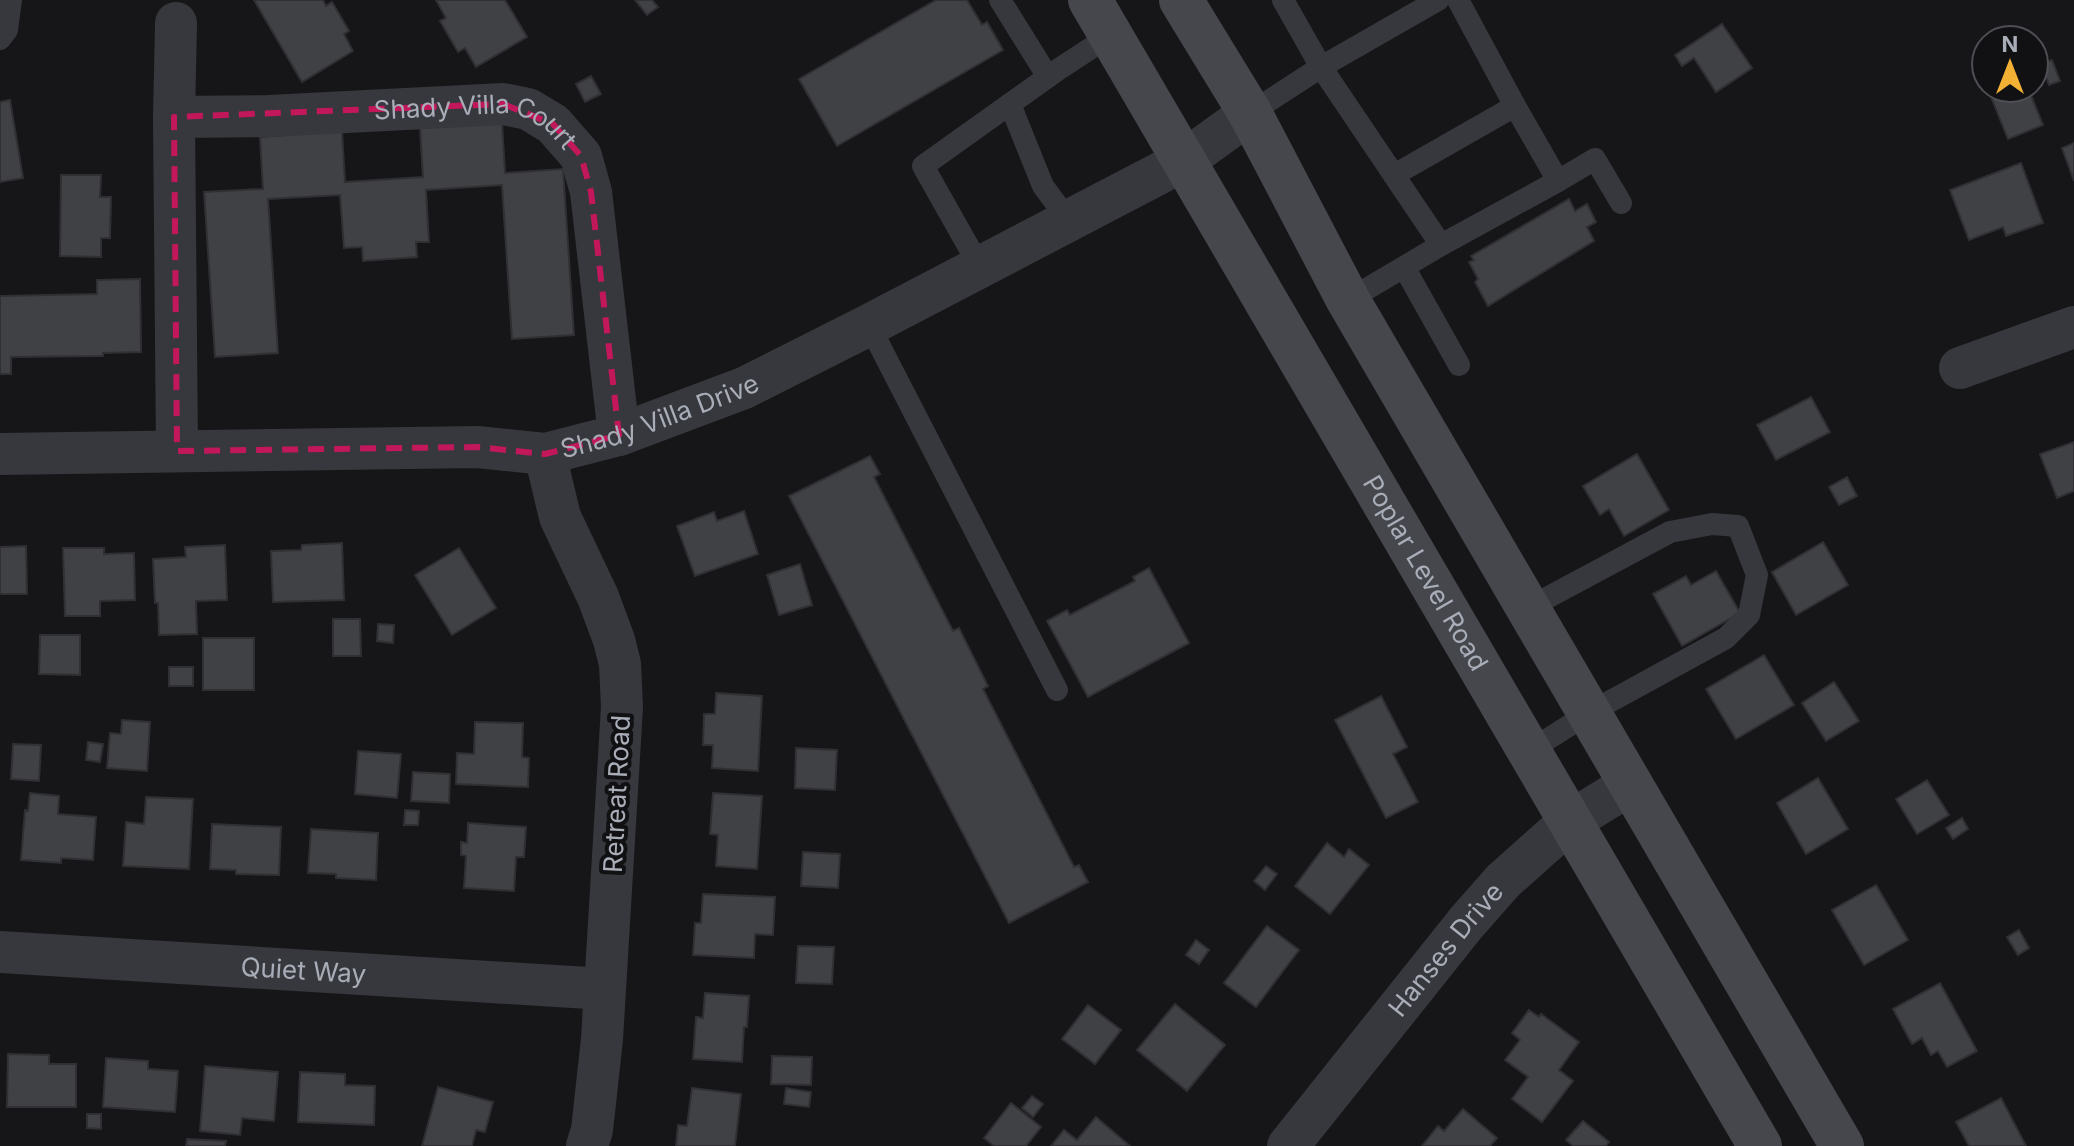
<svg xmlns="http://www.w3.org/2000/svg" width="2074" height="1146" font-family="Inter,sans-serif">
  <rect width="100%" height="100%" fill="#161618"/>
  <g fill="#404145" stroke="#303034" stroke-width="2">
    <path d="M254 0H323L326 6 332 2 349 31 344 34 353 51 302 82Z"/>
    <path d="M436 0H505L527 37 476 67 465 48 458 52 440 21 446 18Z"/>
    <path d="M635 0H652L658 7 647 15Z"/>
    <path d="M936 0H967L982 25 987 22 1003 50 837 146 799 79Z"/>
    <path d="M1722 24 1752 68 1716 92 1694 58 1682 66 1675 55Z"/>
    <path d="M2052 60 2060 81 2049 85 2041 64Z"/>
    <path d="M591 76 601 94 585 102 576 84Z"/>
    <path d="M1995 88H2028L2043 125 2008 139 1989 92Z"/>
    <path d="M10 100 23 178 0 182V102Z"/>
    <path d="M502 122 505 173 563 169 574 335 512 339 502 185 426 190 429 242H416L417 257 363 261 362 247 344 248 340 195 268 199 278 353 215 357 204 192 263 189 260 137 342 131 345 182 423 177 420 128Z"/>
    <path d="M2074 143V181L2062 148Z"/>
    <path d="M2021 163 2043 223 2006 236 2003 227 1969 240 1950 190Z"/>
    <path d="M61 175H101L100 197H111L110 238H101V257L60 256Z"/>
    <path d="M1569 199 1575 211 1587 204 1596 222 1587 227 1594 241 1488 306 1475 282 1478 279 1469 262 1474 260 1471 256Z"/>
    <path d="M140 279 141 352 103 353V356L11 357V374H0V296L97 294V280Z"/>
    <path d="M1811 397 1830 432 1776 460 1757 425Z"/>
    <path d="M2074 442V491L2057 498 2040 454Z"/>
    <path d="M1637 454 1669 510 1624 536 1609 509 1600 515 1583 486Z"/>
    <path d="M870 456 880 474 874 477 953 631 959 628 988 686 983 689 1074 867 1079 865 1088 882 1009 923 789 496Z"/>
    <path d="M1847 477 1857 496 1839 505 1829 487Z"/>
    <path d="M744 511 758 554 695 576 677 526 714 512 717 521Z"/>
    <path d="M1823 542 1848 585 1796 615 1772 572Z"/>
    <path d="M342 543 344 600 273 602 271 551 301 550 302 545Z"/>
    <path d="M225 545 227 600 196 601 197 634 159 635 158 603H155L153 559 186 557 185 547Z"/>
    <path d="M26 546 27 594H0V547Z"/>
    <path d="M63 548H104V554L134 553 135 600 100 601V616H65Z"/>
    <path d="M459 548 496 608 452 635 415 575Z"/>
    <path d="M800 564 812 605 779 615 767 575Z"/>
    <path d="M1149 568 1189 643 1088 697 1047 621 1067 610 1070 615 1135 581 1133 577Z"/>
    <path d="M1716 571 1740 613 1682 646 1653 594 1686 576 1691 585Z"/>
    <path d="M333 619H360L361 656H333Z"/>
    <path d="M378 624 394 625 393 643 377 641Z"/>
    <path d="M40 635H80V675L39 674Z"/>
    <rect x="203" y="638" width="51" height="52"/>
    <path d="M1764 655 1794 705 1736 739 1706 689Z"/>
    <rect x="169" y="667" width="24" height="19"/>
    <path d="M1834 682 1859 721 1826 741 1802 703Z"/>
    <path d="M716 693 762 696 758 771 712 768 713 745H703L704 714H715Z"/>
    <path d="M1381 696 1407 747 1393 754 1418 802 1386 818 1335 720Z"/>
    <path d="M122 720 150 722 147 771 107 768 110 733 121 734Z"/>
    <path d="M475 722 523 723 522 757 529 758 528 787 456 784 457 753 474 754Z"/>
    <path d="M88 742 103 744 100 762 86 760Z"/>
    <path d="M13 744 41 745 39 781 11 779Z"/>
    <path d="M796 748 837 750 835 790 795 788Z"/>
    <path d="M358 751 401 754 397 798 355 794Z"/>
    <path d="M413 772 450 774 449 803 411 801Z"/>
    <path d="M1818 778 1848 829 1806 854 1777 803Z"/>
    <path d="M1927 780 1949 815 1917 834 1896 799Z"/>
    <path d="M30 793 59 796 58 814 96 817 93 860 61 858V863L21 860 25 810 28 811Z"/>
    <path d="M713 793 762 796 757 869 716 866 718 835 710 834Z"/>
    <path d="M146 797 193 799 189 869 123 866 126 822 144 824Z"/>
    <path d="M405 810 419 811 418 825H404Z"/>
    <path d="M1962 818 1968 829 1953 839 1946 828Z"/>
    <path d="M468 823 526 827 524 857H516L514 891 464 888 466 856 461 855V842L467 843Z"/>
    <path d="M212 824 281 827 279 875 236 874V870L210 869Z"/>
    <path d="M311 829 378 833 376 880 336 878V874L308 873Z"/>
    <path d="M1327 843 1344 857 1349 849 1369 865 1330 914 1295 886Z"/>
    <path d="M803 852 840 854 838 888 801 886Z"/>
    <path d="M1266 866 1277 874 1265 890 1254 881Z"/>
    <path d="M1876 885 1908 940 1864 965 1832 910Z"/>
    <path d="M703 894 775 897 773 935 755 934 754 958 693 955 695 923H701Z"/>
    <path d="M1267 926 1299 950 1256 1007 1224 983Z"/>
    <path d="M2019 930 2029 948 2018 955 2007 937Z"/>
    <path d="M1196 940 1209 950 1199 964 1186 955Z"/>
    <path d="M798 946 834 947 832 984 796 983Z"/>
    <path d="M1940 983 1977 1051 1947 1067 1938 1051 1931 1055 1922 1038 1912 1044 1893 1009Z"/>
    <path d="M705 993 749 996 747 1027H744L742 1062 693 1059 696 1017 703 1018Z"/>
    <path d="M1175 1004 1225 1045 1187 1091 1137 1050Z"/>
    <path d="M1088 1005 1121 1030 1095 1064 1062 1039Z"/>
    <path d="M1529 1010 1539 1017 1541 1014 1579 1042 1559 1070 1573 1081 1542 1122 1512 1099 1528 1077 1505 1060 1520 1040 1512 1033Z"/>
    <path d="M8 1054 49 1055V1064H76V1107H7Z"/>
    <path d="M772 1056 812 1057 811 1085 771 1084Z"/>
    <path d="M106 1058 148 1061V1069L178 1071 175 1112 103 1107Z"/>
    <path d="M205 1066 278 1072 274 1121 242 1118 240 1135 200 1131Z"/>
    <path d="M300 1072 345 1074V1085L375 1086 374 1125 298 1122Z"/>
    <path d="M438 1087 493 1102 485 1132 476 1130 472 1146H422Z"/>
    <path d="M692 1088 741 1094 735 1146H676L678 1125 687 1126Z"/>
    <path d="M786 1088 811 1092 809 1107 784 1104Z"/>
    <path d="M1032 1096 1043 1104 1033 1117 1022 1108Z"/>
    <path d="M2001 1098 2026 1146H1969L1956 1122Z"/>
    <path d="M1011 1103 1041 1127 1026 1146H994L984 1138Z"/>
    <path d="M1463 1109 1497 1138 1490 1146H1422L1438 1126 1444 1131Z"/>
    <path d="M87 1114H101V1129L87 1128Z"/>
    <path d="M1096 1117 1130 1146H1051L1064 1130 1077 1140Z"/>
    <path d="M1583 1121 1609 1142 1606 1146H1573L1566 1140Z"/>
    <path d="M187 1139 226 1141 225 1146H186Z"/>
  </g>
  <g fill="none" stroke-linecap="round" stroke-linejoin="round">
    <g stroke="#37383d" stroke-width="22">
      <path d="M1000 0 1048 77"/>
      <path d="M1283 0 1321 67 1441 245"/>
      <path d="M1458 0 1515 106 1558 181 1595 159 1621 203"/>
      <path d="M0 39 7 30 11 0"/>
      <path d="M1010 104 1043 186 1069 221"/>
      <path d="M1250 113 1321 67 1438 0"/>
      <path d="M1394 175 1515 106"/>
      <path d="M980 267 923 166 1059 69 1111 35"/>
      <path d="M1404 267 1459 365"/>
      <path d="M1348 300 1441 245 1558 181"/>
      <path d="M869 325 1057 690"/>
      <path d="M1528 608 1670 532 1712 524 1738 526 1757 575 1749 615 1726 638 1589 713 1529 751"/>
    </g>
    <g stroke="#37383d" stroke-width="42">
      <path d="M176 23 174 117 177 451"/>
      <path id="s1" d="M174 117 269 116 503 104 528 109 553 124 581 156 591 192 619 435"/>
      <path d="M1960 368 2074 327"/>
      <path id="s2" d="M0 454 477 447 545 454 619 435 744 388 869 325 1185 160 1250 113"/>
      <path d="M545 454 560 517 598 597 614 640 620 664 622 707 602 1039 592 1130 587 1146"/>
      <path id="s3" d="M0 952 605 989"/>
      <path id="s4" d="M1288 1146 1466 923 1503 881 1569 822 1631 784"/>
    </g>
    <g stroke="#45474d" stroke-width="44">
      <path id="s5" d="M1090 0C1314 382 1537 764 1760 1146"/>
      <path d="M1181 0 1250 113 1348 300 1842 1146"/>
    </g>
  </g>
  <path fill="none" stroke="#c2185b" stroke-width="6" stroke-dasharray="16 10" stroke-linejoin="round" d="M503 104 553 124 581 156 591 192 619 435 545 454 477 447 177 451 174 117Z"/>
  <g text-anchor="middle" stroke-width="8" stroke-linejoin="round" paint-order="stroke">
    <g font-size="26" fill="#a8adb8" stroke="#111113">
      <text dy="9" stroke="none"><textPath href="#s1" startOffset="306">Shady Villa Court</textPath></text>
      <text dy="9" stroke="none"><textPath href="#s2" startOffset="666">Shady Villa Drive</textPath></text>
      <text dy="9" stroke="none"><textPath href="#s5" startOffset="664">Poplar Level Road</textPath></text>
      <text transform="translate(617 794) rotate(-87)" y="9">Retreat Road</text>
      <text dy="9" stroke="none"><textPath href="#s4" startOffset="252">Hanses Drive</textPath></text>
      <text dy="9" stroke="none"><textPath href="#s3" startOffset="304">Quiet Way</textPath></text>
    </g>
  </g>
  <g transform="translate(2010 64)"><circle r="38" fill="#111113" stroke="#4d4f55" stroke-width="2"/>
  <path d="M0-6L14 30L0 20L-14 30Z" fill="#f2b134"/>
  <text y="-12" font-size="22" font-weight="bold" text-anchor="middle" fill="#a8adb8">N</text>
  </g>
</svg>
